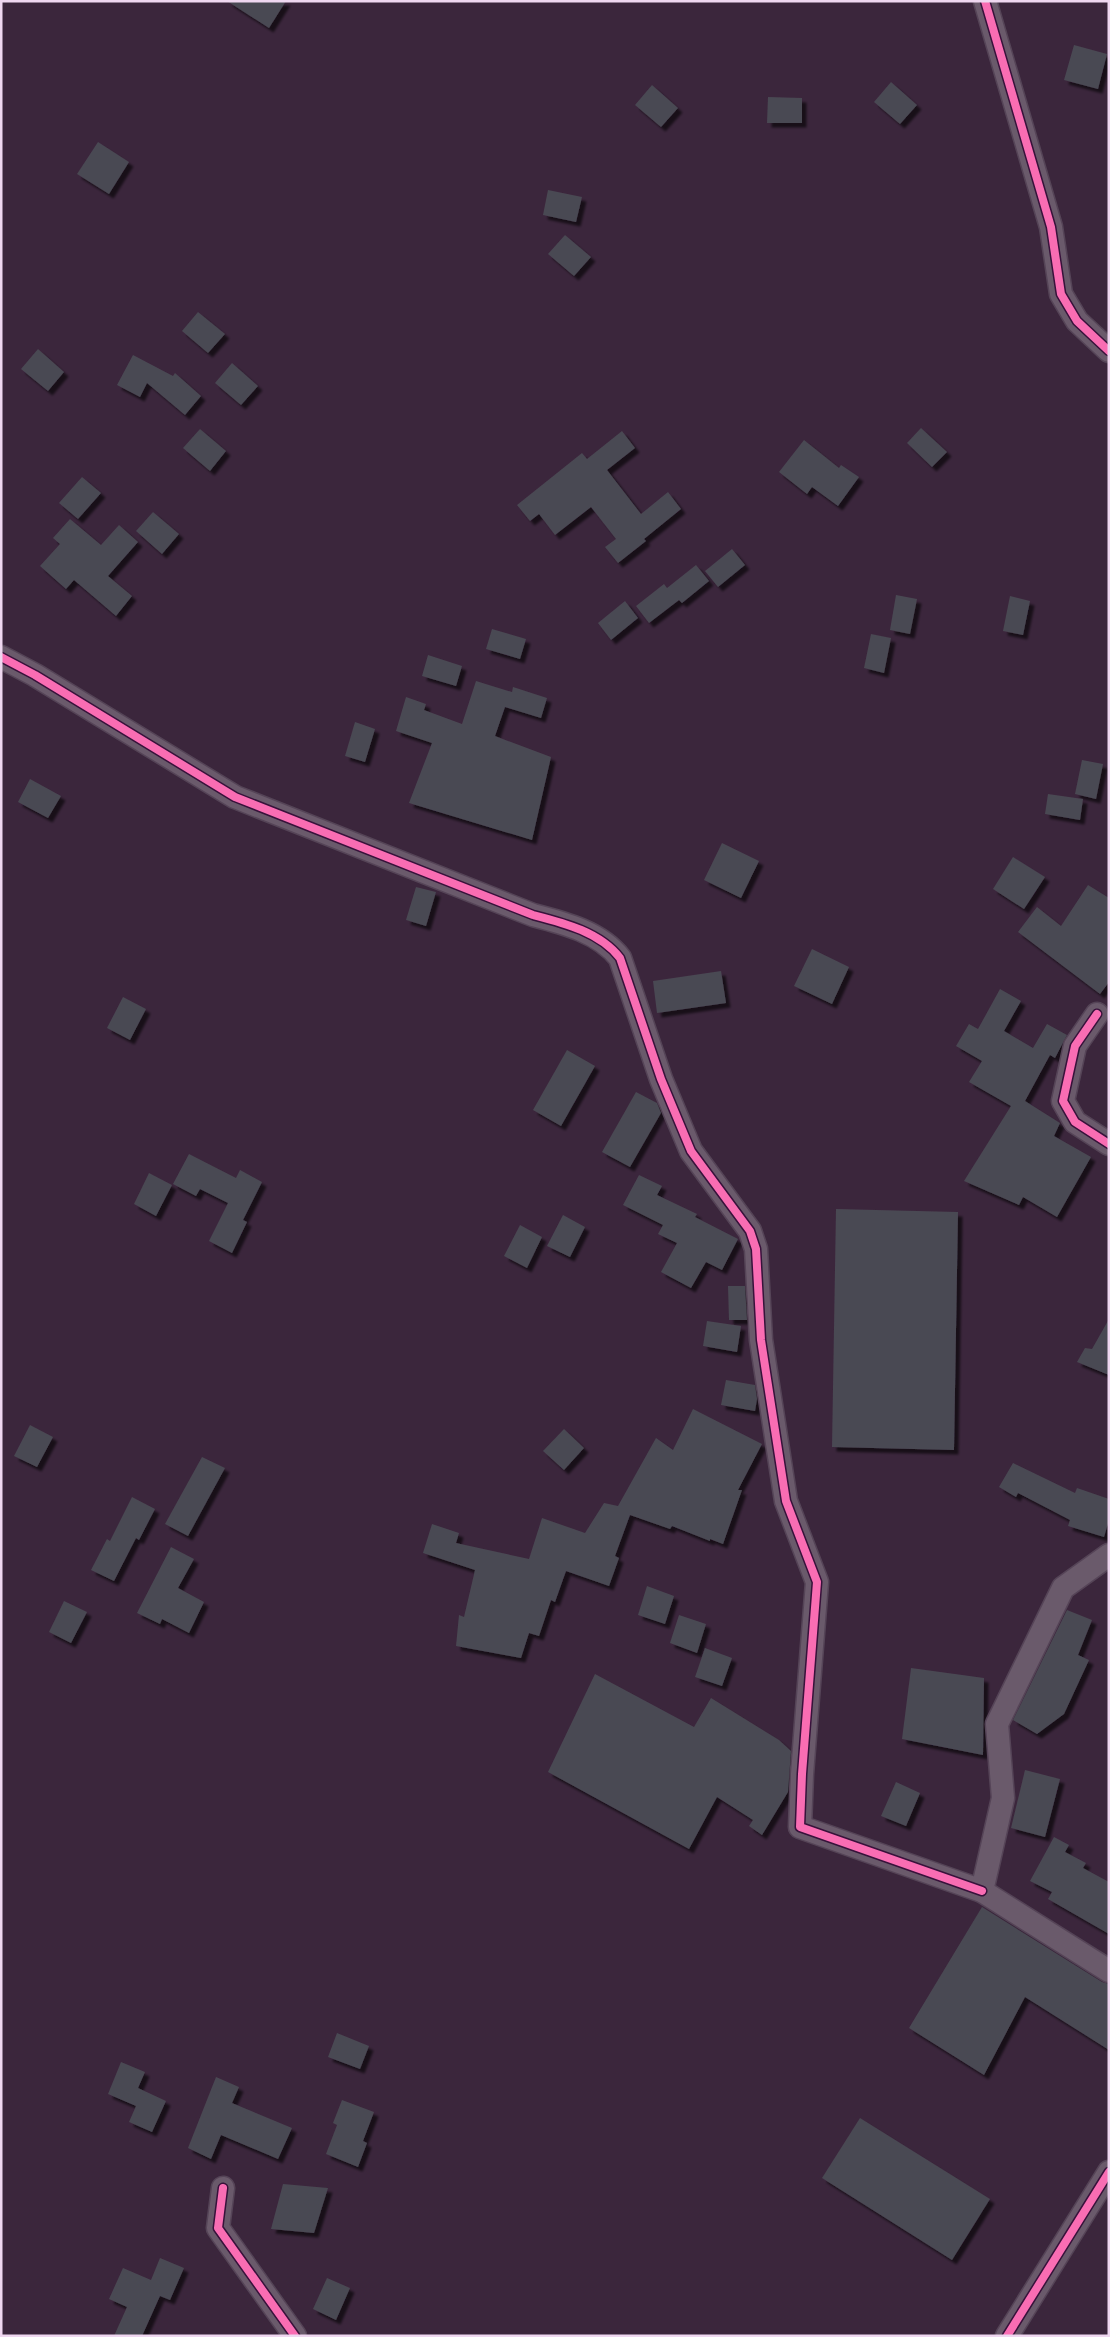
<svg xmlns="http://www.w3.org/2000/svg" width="1110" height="2337" font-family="'Source Sans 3',sans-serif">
  <defs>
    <filter id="shadow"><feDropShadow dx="4.5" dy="4.5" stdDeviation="1" flood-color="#0009"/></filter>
  </defs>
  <rect width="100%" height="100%" fill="#3b263c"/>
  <g fill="#4a4853" filter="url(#shadow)">
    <path d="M227 1H286L269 28Z"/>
    <path d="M1074 45 1107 54 1098 89 1064 80Z"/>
    <path d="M891 82 917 105 900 124 874 102Z"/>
    <path d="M652 85 678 108 661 127 635 105Z"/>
    <path d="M768 97 802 98V123H767Z"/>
    <path d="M98 142 129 162 109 194 77 174Z"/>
    <path d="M548 190 582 197 576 222 543 215Z"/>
    <path d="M565 235 591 257 574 276 548 254Z"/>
    <path d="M198 312 225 334 208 353 182 331Z"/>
    <path d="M38 349 64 372 48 391 21 369Z"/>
    <path d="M133 355 173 376 175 373 201 396 185 415 147 383 140 397 117 385Z"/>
    <path d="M232 363 258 386 241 405 215 383Z"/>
    <path d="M921 428 947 452 932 467 907 443Z"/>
    <path d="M200 429 226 451 210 471 183 448Z"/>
    <path d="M622 431 635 448 607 470 641 514 668 492 681 509 644 539 646 541 618 563 605 547 616 539 591 507 555 535 539 514 530 521 517 505 582 453 587 459Z"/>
    <path d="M804 440 839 468 841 465 859 477 838 506 812 487 807 494 779 472Z"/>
    <path d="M82 477 101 493 78 519 59 503Z"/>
    <path d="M153 512 179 534 162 554 136 531Z"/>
    <path d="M70 519 101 545 119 525 138 542 108 576 132 596 116 616 74 580 66 589 40 566 60 544 53 538Z"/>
    <path d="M732 549 745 565 718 587 705 571Z"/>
    <path d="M696 565 709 581 682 603 679 600 649 623 636 606 664 584 667 588Z"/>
    <path d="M896 595 917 599 910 634 890 630Z"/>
    <path d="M1010 596 1030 601 1023 635 1003 631Z"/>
    <path d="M625 601 638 618 611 640 598 623Z"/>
    <path d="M492 629 526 639 520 659 486 649Z"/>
    <path d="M871 634 891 638 884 673 864 668Z"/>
    <path d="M428 655 462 666 456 686 422 676Z"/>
    <path d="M476 681 512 692 513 687 547 698 541 718 505 707 495 736 551 757 532 840 409 803 432 743 396 731 406 697 426 704 424 710 462 724Z"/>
    <path d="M355 722 375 729 365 762 345 756Z"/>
    <path d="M1082 760 1103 764 1096 799 1075 794Z"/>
    <path d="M30 779 61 796 48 818 18 802Z"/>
    <path d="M1048 794 1083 799 1080 820 1045 814Z"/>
    <path d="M722 843 759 861 741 898 704 880Z"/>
    <path d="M1013 857 1045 877 1024 909 993 889Z"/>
    <path d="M1088 885 1109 898V982L1100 994 1018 932 1037 907 1061 926Z"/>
    <path d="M416 887 436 892 426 926 406 920Z"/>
    <path d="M812 949 849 967 832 1004 794 986Z"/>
    <path d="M721 971 726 1003 657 1013 653 981Z"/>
    <path d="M1000 989 1021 1001 1004 1031 1033 1048 1047 1024 1067 1035 1055 1058 1050 1055 1025 1101 1060 1123 1054 1136 1091 1157 1057 1217 1023 1197 1019 1205 964 1181 1011 1106 969 1082 982 1061 956 1046 969 1024 978 1029Z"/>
    <path d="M123 997 146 1009 130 1040 107 1028Z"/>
    <path d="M567 1050 595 1066 561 1126 533 1110Z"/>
    <path d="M636 1092 657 1103 661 1113 630 1167 602 1152Z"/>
    <path d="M189 1154 236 1178 240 1170 262 1182 243 1220 247 1222 232 1253 209 1241 228 1203 200 1189 196 1196 173 1184Z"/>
    <path d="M149 1173 172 1185 156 1216 134 1204Z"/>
    <path d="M639 1175 662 1186 657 1195 697 1214 695 1217 738 1239 722 1270 706 1262 691 1288 661 1272 677 1243 658 1234 663 1225 623 1205Z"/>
    <path d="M836 1209 958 1212 954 1450 832 1447Z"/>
    <path d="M563 1215 585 1227 570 1257 547 1246Z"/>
    <path d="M520 1225 542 1237 527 1268 504 1256Z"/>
    <path d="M728 1286H745L747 1320H729Z"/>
    <path d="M1109 1319V1375L1077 1362 1085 1348 1092 1349Z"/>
    <path d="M707 1321 741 1326 737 1352 703 1346Z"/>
    <path d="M726 1380 755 1385 757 1399 755 1411 721 1405Z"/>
    <path d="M693 1409 762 1444 738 1490H742L723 1544 710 1539V1541L672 1526 670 1529 630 1515 615 1556 619 1558 609 1586 566 1571 555 1602 551 1600 539 1636 529 1633 521 1658 456 1646 459 1615 464 1617 475 1570 423 1553 432 1524 459 1533 456 1543 529 1559 542 1518 585 1533 604 1503 618 1506 656 1438 673 1450Z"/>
    <path d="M30 1425 53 1437 37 1467 14 1456Z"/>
    <path d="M564 1429 584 1448 564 1470 543 1451Z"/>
    <path d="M202 1457 225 1468 188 1536 165 1524Z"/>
    <path d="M1013 1463 1075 1493 1077 1488 1109 1499V1520L1104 1537 1068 1526 1070 1520 1018 1493 1016 1497 999 1487Z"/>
    <path d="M132 1497 155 1509 139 1540 136 1538 114 1581 91 1570 107 1539 110 1541Z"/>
    <path d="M171 1547 194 1559 178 1588 204 1602 189 1633 162 1619 160 1624 137 1613Z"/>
    <path d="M647 1586 674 1596 665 1624 638 1615Z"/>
    <path d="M64 1601 87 1612 71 1643 49 1632Z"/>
    <path d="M1067 1610 1092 1620 1078 1655 1089 1660 1064 1714 1037 1734 1013 1720Z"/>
    <path d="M679 1615 706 1624 697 1653 670 1643Z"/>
    <path d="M705 1648 732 1658 722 1686 695 1677Z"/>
    <path d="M911 1668 984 1678 983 1755 902 1739Z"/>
    <path d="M595 1674 694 1727 711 1698 779 1740 791 1751 788 1792 762 1835 749 1826 753 1820 717 1797 689 1849 548 1772Z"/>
    <path d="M1025 1770 1060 1779 1045 1837 1011 1828Z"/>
    <path d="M896 1782 920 1793 906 1826 881 1816Z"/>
    <path d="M1054 1837 1069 1845 1065 1852 1086 1863 1083 1868 1109 1882V1934L1048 1899 1052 1892 1030 1881Z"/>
    <path d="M982 1907 1102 1982 1109 1984V2050L1025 1997 984 2075 909 2028Z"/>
    <path d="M337 2033 369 2046 360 2069 328 2057Z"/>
    <path d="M121 2062 145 2072 138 2088 166 2101 152 2132 129 2122 136 2106 108 2094Z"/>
    <path d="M216 2077 239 2087 232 2103 292 2128 278 2159 221 2135 211 2159 188 2148Z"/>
    <path d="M342 2100 374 2112 363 2141 367 2143 358 2167 326 2154 337 2125 333 2123Z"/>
    <path d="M860 2118 990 2199 952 2260 822 2178Z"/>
    <path d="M283 2184 328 2188 314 2233 271 2229Z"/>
    <path d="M160 2258 184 2268 170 2300 160 2296 142 2336H114L127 2307 109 2299 123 2268 151 2280Z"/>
    <path d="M327 2278 350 2288 336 2320 313 2309Z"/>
  </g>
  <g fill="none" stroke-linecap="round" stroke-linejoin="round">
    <g stroke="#554457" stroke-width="25">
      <g id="street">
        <path d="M985 1 1051 227 1061 294 1077 321 1109 351"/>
        <path d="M1 657 35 675 235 797 533 915C564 923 600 932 620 958L661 1079 691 1151 750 1231 756 1249 761 1340 786 1501 817 1582 802 1774 800 1827 982 1891"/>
        <path d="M1097 1014 1075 1046 1063 1101 1075 1122 1109 1144"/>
        <path d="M1109 1555 1063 1588 997 1724 1003 1798 982 1891 1109 1971"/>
        <path d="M223 2188 218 2228 295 2336"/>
        <path d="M1007 2336 1109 2172"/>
      </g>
    </g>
    <use href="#street" stroke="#6a5a6b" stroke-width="22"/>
    <g stroke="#38123b" stroke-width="11">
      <g id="cycleway">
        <path d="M985 1 1051 227 1061 294 1077 321 1109 351"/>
        <path d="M1 657 35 675 235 797 533 915C564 923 600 932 620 958L661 1079 691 1151 750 1231 756 1249 761 1340 786 1501 817 1582 802 1774 800 1827 982 1891"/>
        <path d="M1097 1014 1075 1046 1063 1101 1075 1122 1109 1144"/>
        <path d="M223 2188 218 2228 295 2336"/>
        <path d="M1007 2336 1109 2172"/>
      </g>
    </g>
    <use href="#cycleway" stroke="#f96db3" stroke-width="8"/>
  </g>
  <rect width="1110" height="2337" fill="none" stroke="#efd7f0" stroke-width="5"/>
</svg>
